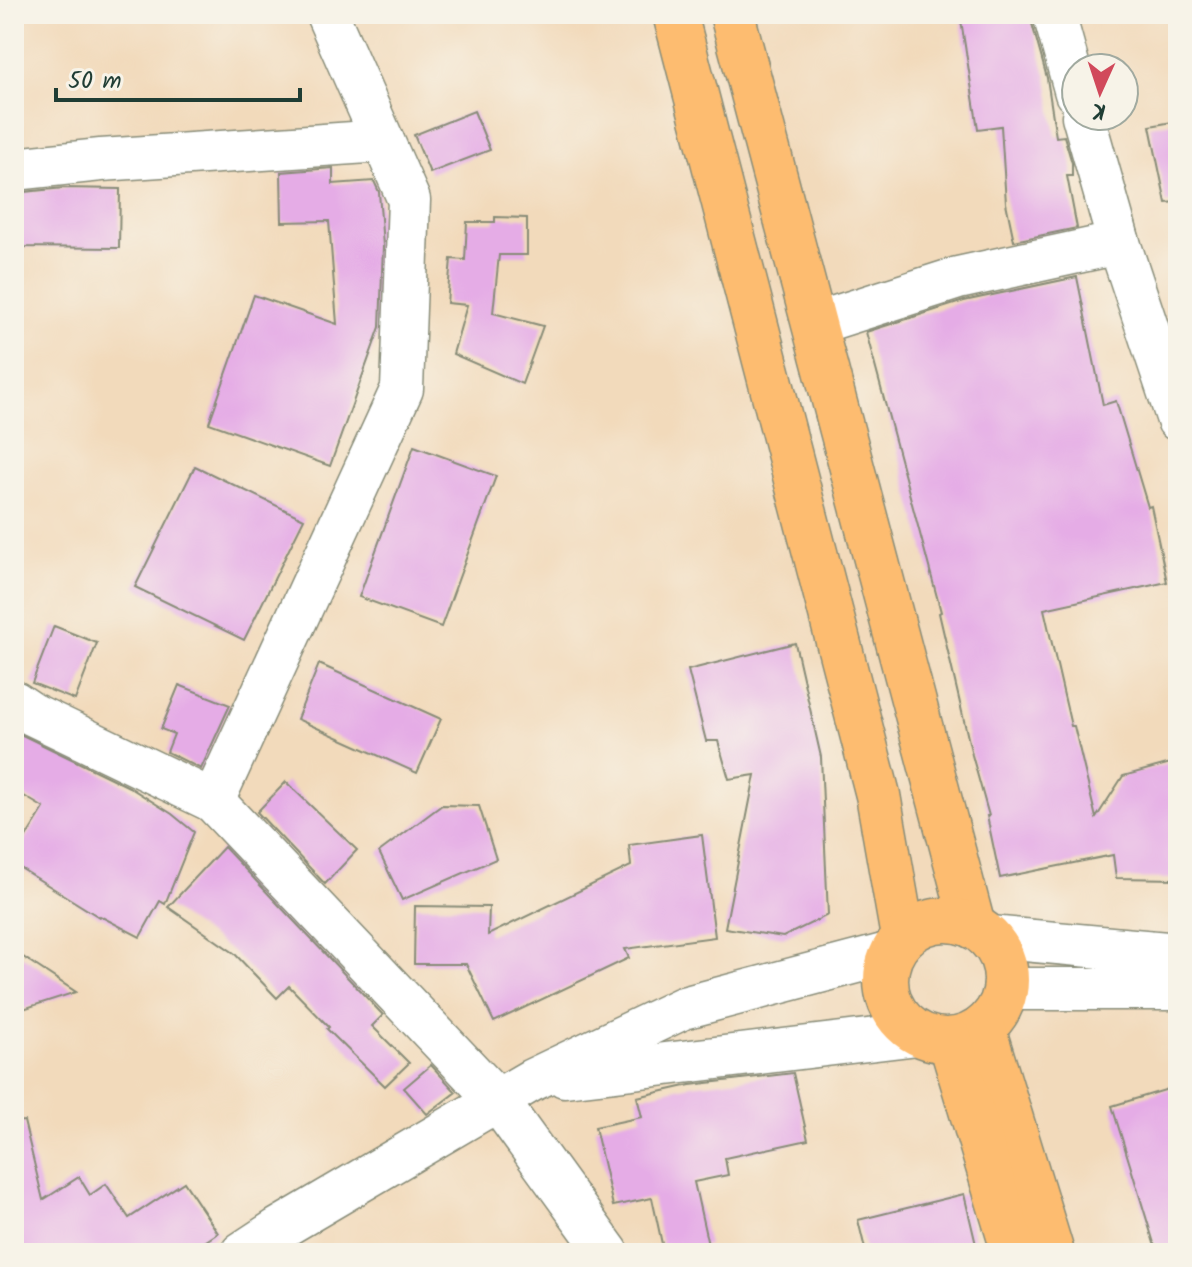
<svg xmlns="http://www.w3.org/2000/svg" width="1192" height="1267" font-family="Kalam,sans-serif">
  <rect width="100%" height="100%" fill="#f7f3e8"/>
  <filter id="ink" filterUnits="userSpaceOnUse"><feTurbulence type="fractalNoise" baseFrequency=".0125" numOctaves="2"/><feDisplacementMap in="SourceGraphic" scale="16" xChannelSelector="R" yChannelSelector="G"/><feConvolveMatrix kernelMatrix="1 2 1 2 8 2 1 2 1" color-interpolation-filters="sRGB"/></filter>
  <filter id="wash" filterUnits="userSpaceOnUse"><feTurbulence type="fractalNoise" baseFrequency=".006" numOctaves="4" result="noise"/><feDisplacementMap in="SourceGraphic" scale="32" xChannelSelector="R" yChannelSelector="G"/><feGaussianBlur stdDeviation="1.8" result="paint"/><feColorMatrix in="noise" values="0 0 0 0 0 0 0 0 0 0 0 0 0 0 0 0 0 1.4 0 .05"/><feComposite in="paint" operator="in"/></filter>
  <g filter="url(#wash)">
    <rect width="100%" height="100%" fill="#f2dabb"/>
    <g id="blocks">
      <g fill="#e5ace6">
        <path d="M960 14H1031V20L1047 78 1056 137 1064 136 1072 163V176H1067L1077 228 1014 241 1006 203 1001 126 978 129Z"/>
        <path d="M474 111 490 150 430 173 414 135Z"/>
        <path d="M1178 121V202L1166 203 1150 126Z"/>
        <path d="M333 168V184L374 181 379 192 383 246 380 327 330 466 209 423 254 295 337 324 329 221 282 222 281 172Z"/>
        <path d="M64 188 120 189 119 248 14 247V193Z"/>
        <path d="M495 217 527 218V255H499L493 313 543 326 522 384 453 354 467 305 447 303 451 259 465 260 467 222H495Z"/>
        <path d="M1077 277 1103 405 1116 401 1148 507 1151 506 1167 582 1044 609 1071 726H1074L1096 818 1123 776 1178 761V879L1116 878 1113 855 1000 878 987 816H989L972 755 939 613 941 612 866 332 964 301Z"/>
        <path d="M414 446 496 476 441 627 359 597Z"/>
        <path d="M195 466 304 519 244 640 135 587Z"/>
        <path d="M54 626 97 643 75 700 32 683Z"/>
        <path d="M795 643 821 757 828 915 783 937 725 928 755 775 729 779 718 741H706L688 670Z"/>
        <path d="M319 664 441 719 417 773 297 719Z"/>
        <path d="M179 685 230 705 201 769 167 752 174 734 161 729Z"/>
        <path d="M14 731 129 787 172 814 194 832 165 904 160 901 140 937 100 916 99 917 14 864V857L44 808 14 790Z"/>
        <path d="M286 782 357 850 325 884 257 812Z"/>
        <path d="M442 805 479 806 496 859 402 900 379 852Z"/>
        <path d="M702 835 715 937 625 949 629 958 494 1022 466 964H414L415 906 489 907 488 935 631 866 629 845Z"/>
        <path d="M224 847 383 1015 372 1026 409 1063 385 1086 327 1029 329 1027 289 986 277 998 234 953 168 907Z"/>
        <path d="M14 951 76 992 14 1012Z"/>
        <path d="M431 1065 456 1092 427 1114 404 1088Z"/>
        <path d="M793 1073 808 1140 725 1158 728 1175 694 1182 708 1245 664 1253 652 1198 613 1206 595 1127 642 1117 637 1097 690 1085Z"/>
        <path d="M1178 1086V1253H1157L1112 1106Z"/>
        <path d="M24 1121 43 1200 79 1177 90 1195 106 1184 129 1218 184 1182 218 1233 188 1253H14V1122Z"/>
        <path d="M964 1194 978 1253H866L858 1220Z"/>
      </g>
    </g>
  </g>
  <g filter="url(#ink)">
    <use href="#blocks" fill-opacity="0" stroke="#888c78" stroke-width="2"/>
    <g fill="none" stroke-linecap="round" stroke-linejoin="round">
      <g stroke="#888c78" stroke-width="45">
        <g id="minor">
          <path d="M327 14 409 200 402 389 213 801 497 1100 608 1253"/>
          <path d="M1054 14 1076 93"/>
          <path d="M1083 116 1119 243"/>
          <path d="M14 169 101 160 383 141"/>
          <path d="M814 324 958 278 1119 243 1178 420"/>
          <path d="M14 702 32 714 213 801"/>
          <path d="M990 937 1178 954"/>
          <path d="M1006 989H1178"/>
          <path d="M565 1076 918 1034"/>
          <path d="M242 1253 277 1230 532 1080 683 1008 891 953"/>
        </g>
      </g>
      <g stroke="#888c78" stroke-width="47">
        <g id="major">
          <path d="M675 14 878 795 903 937"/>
          <path d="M732 14 973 926"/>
          <circle cx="946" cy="980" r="60"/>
          <path d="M983 1028 1052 1253"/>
          <path d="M950 1040 1014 1253"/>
        </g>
      </g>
      <use href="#minor" stroke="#fff" stroke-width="42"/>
      <use href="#major" stroke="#fdbc6f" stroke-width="44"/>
    </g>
  </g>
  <rect width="1192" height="1267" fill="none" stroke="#f7f3e8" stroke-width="48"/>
  <g transform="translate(1100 92) rotate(183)"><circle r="38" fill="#f7f3e8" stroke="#a1aaa0" stroke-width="2"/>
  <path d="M0-6L14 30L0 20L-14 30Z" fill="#d1495b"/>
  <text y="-12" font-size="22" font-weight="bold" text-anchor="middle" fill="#1f3d34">K</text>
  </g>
  <path d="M56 88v12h244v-12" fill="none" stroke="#1f3d34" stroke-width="4"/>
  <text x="68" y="88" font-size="24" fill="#1f3d34" stroke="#f7f3e8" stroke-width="6" paint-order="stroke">50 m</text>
</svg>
